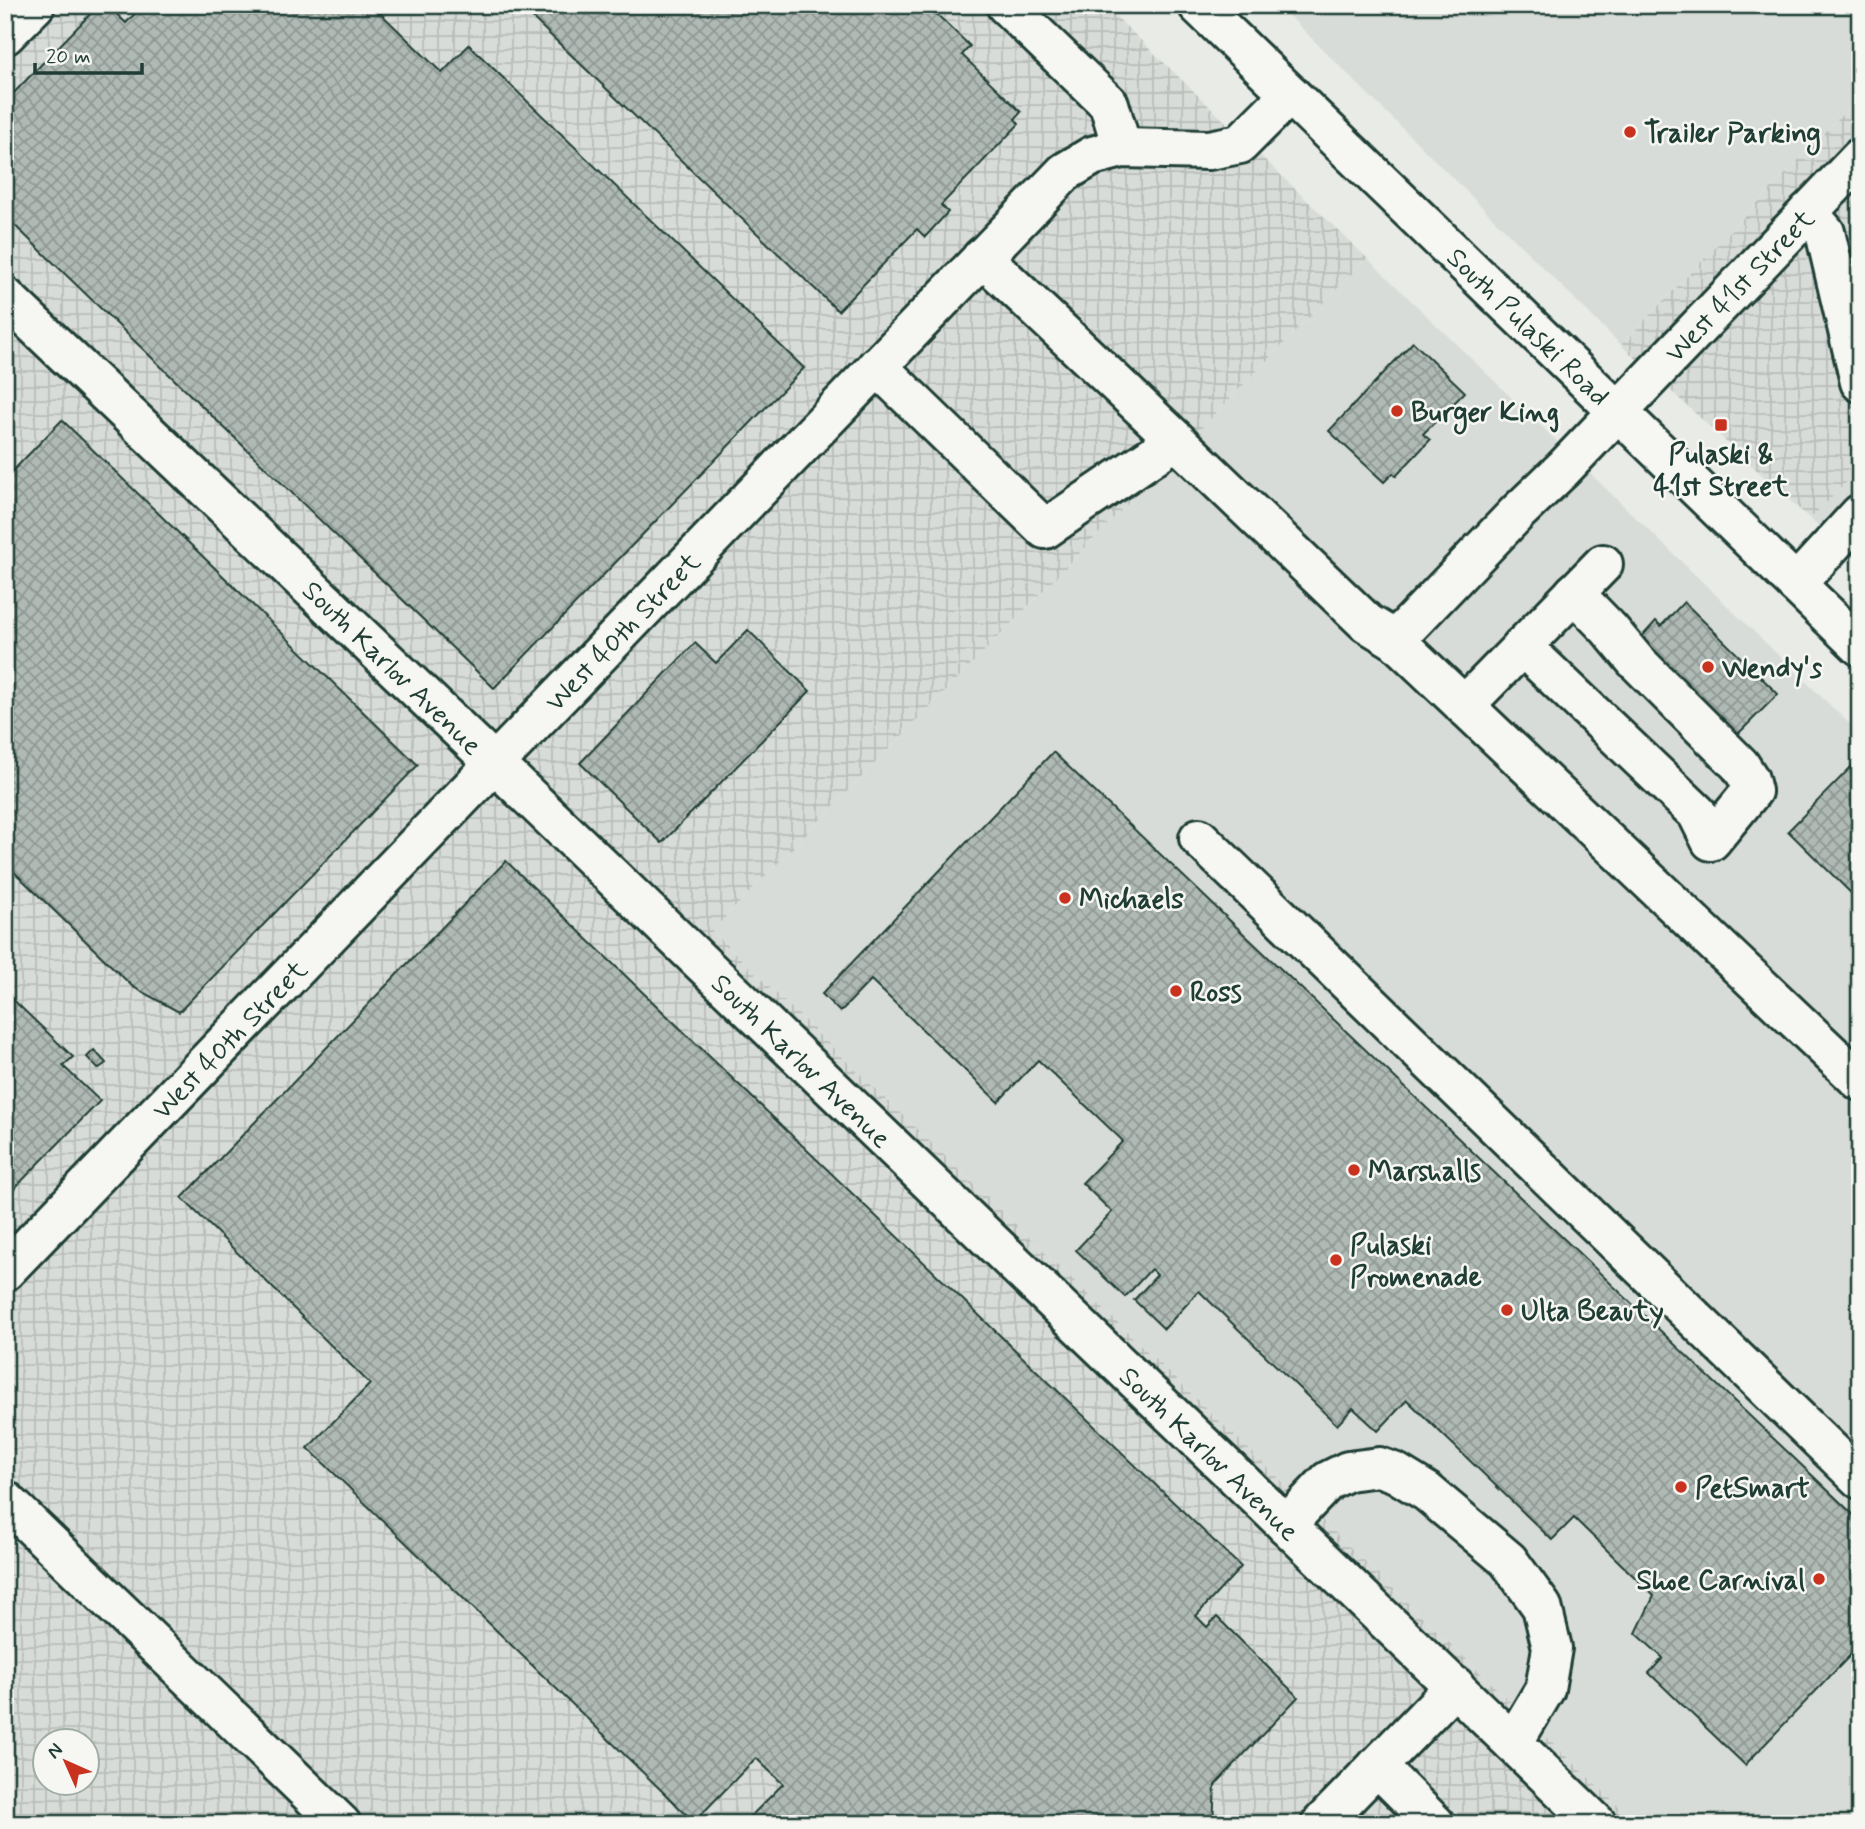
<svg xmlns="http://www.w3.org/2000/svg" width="1865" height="1829" font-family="Mynerve,sans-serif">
  <defs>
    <pattern id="industrial-grid" width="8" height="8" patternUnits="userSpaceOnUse" patternTransform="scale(1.75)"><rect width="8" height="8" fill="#d8dcd8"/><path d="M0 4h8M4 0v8" fill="none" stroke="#b9beba"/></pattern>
    <pattern id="building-cross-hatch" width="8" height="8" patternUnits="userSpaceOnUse" patternTransform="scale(1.75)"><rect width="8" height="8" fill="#b0bab5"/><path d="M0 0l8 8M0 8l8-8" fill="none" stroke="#8f9894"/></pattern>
  </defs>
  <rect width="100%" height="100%" fill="#e9ebe7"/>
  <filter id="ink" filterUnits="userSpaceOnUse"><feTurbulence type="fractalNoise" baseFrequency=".0143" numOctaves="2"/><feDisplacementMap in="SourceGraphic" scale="14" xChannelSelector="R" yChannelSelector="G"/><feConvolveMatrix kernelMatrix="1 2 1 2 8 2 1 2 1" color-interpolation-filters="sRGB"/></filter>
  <g filter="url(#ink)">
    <g fill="#d8dcd8">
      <path d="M1278 5H1860V96L1621 345Z"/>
      <path d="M1367 258 1860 734V1824H1637L712 931Z"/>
      <path d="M1860 469V564L1810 519Z"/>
    </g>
    <g fill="url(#industrial-grid)" fill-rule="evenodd">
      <path d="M5 5H1104L1367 258 712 931 1637 1824H5ZM46 1742H88V1784H46Z"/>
      <path d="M1860 96V469L1810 519 1621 345Z"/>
    </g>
    <g fill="url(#building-cross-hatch)" stroke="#1f3d34" stroke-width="2">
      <path d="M99 5H107L126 23 143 5H372L442 73 469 45 804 368 494 688 5 216V102Z"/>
      <path d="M519 5H927L970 46 962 55 1021 112 1015 119 1019 124 941 205 948 212 925 237 917 229 838 311Z"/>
      <path d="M1413 342 1465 392 1423 434 1430 440 1396 476 1393 473 1384 482 1329 431Z"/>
      <path d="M62 420 418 765 179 1012 133 987 5 863V479Z"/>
      <path d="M1684 602 1778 694 1736 736 1638 641 1656 621 1661 626Z"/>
      <path d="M748 630 810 691 662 843 580 763 695 643 716 663Z"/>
      <path d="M1053 752 1860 1521V1645L1745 1765 1649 1673 1663 1658 1636 1633 1654 1596 1574 1518 1552 1540 1407 1400 1378 1431 1353 1408 1337 1425 1199 1291 1164 1329 1134 1300 1157 1275 1151 1269 1125 1297 1076 1250 1112 1212 1082 1183 1123 1141 1038 1060 998 1102 871 980 840 1012 822 994Z"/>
      <path d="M1854 764 1860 769V902L1788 831Z"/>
      <path d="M506 861 1241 1567 1196 1616 1207 1627 1217 1617 1298 1697 1215 1785 1213 1824H755L749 1818 783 1784 756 1758 694 1822 308 1448 370 1384 182 1198Z"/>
      <path d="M5 992 73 1057 63 1066 100 1101 5 1198Z"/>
      <path d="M94 1050 106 1063 98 1069 87 1057Z"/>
    </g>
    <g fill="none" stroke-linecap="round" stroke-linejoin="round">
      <g stroke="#1f3d34" stroke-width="44">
        <g id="minor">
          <path d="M1006 5 1109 104 1122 148"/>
          <path d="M5 35 35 5"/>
          <path d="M1808 212 1825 232 1860 382"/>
          <path d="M982 257 1176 440 1367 623 1395 640 1518 512 1563 469 1860 158"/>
          <path d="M5 297 469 739 1597 1824"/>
          <path d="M877 366 1045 529 1176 440"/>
          <path d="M1796 584 1860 514"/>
          <path d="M1395 640 1860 1081"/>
          <path d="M1522 646 1697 813 1711 841 1752 791 1749 779 1740 765 1635 660 1609 629 1574 593"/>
          <path d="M1464 706 1603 564"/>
          <path d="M1199 838 1860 1479"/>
          <path d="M5 1271 1065 172 1092 156 1122 148 1209 150 1240 144 1290 94"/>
          <path d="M5 1500 341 1824"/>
          <path d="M1286 1525 1328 1481 1348 1471 1379 1467 1396 1473 1427 1492 1508 1560 1542 1607 1552 1648 1545 1689 1513 1743"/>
          <path d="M1377 1766 1435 1824"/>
          <path d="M1321 1824 1455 1686"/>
        </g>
      </g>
      <g stroke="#1f3d34" stroke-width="44">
        <path id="major" d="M1198 5 1860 646"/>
      </g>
      <use href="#minor" stroke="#f6f6f2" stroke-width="38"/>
      <use href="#major" stroke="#f6f6f2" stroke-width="38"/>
    </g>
  </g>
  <g fill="#c8321e" stroke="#f6f6f2" stroke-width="2.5">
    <circle cx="1630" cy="132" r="7"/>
    <circle cx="1397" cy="411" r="7"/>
    <rect x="1714" y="418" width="14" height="14" rx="3.5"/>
    <circle cx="1708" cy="667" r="7"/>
    <circle cx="1065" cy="898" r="7"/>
    <circle cx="1176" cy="991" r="7"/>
    <circle cx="1354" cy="1170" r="7"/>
    <circle cx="1336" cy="1260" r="7"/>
    <circle cx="1507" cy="1310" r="7"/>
    <circle cx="1681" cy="1487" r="7"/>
    <circle cx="1819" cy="1579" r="7"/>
  </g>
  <g text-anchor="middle" stroke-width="5" stroke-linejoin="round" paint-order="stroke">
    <g font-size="28" font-weight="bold" fill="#1f3d34" stroke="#f6f6f2" text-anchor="start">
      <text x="1644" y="142">Trailer Parking</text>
      <text x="1411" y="421">Burger King</text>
      <text x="1721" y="463" text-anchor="middle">Pulaski &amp;<tspan x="1721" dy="32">41st Street</tspan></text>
      <text x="1722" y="677">Wendy's</text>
      <text x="1079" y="908">Michaels</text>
      <text x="1190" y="1001">Ross</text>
      <text x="1368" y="1180">Marshalls</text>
      <text x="1350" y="1254">Pulaski<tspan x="1350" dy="32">Promenade</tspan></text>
      <text x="1521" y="1320">Ulta Beauty</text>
      <text x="1695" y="1497">PetSmart</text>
      <text x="1805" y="1589" text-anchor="end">Shoe Carnival</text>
    </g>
    <g font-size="28" fill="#1f3d34" stroke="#f6f6f2">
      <text transform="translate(1739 285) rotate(-46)" y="10">West 41st Street</text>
      <text transform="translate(1529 326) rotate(44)" y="10">South Pulaski Road</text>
      <text transform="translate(622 631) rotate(-46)" y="10">West 40th Street</text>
      <text transform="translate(393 667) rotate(44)" y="10">South Karlov Avenue</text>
      <text transform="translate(229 1039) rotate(-46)" y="10">West 40th Street</text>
      <text transform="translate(802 1060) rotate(44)" y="10">South Karlov Avenue</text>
      <text transform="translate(1210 1453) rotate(44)" y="10">South Karlov Avenue</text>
    </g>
  </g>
  <rect width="1865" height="1829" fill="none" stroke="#f6f6f2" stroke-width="28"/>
  <rect x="14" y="14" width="1837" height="1801" fill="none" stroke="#1f3d34" stroke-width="2.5" filter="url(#ink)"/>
  <g transform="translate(66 1762) rotate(315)"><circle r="33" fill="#f6f6f2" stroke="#a0aca6" stroke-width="2"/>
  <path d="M0-5L12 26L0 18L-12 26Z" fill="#c8321e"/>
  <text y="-10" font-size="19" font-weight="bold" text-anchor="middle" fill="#1f3d34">N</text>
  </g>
  <path d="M35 63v10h107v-10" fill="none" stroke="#1f3d34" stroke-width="3.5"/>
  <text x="46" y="63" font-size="21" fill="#1f3d34" stroke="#f6f6f2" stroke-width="5" paint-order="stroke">20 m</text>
</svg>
